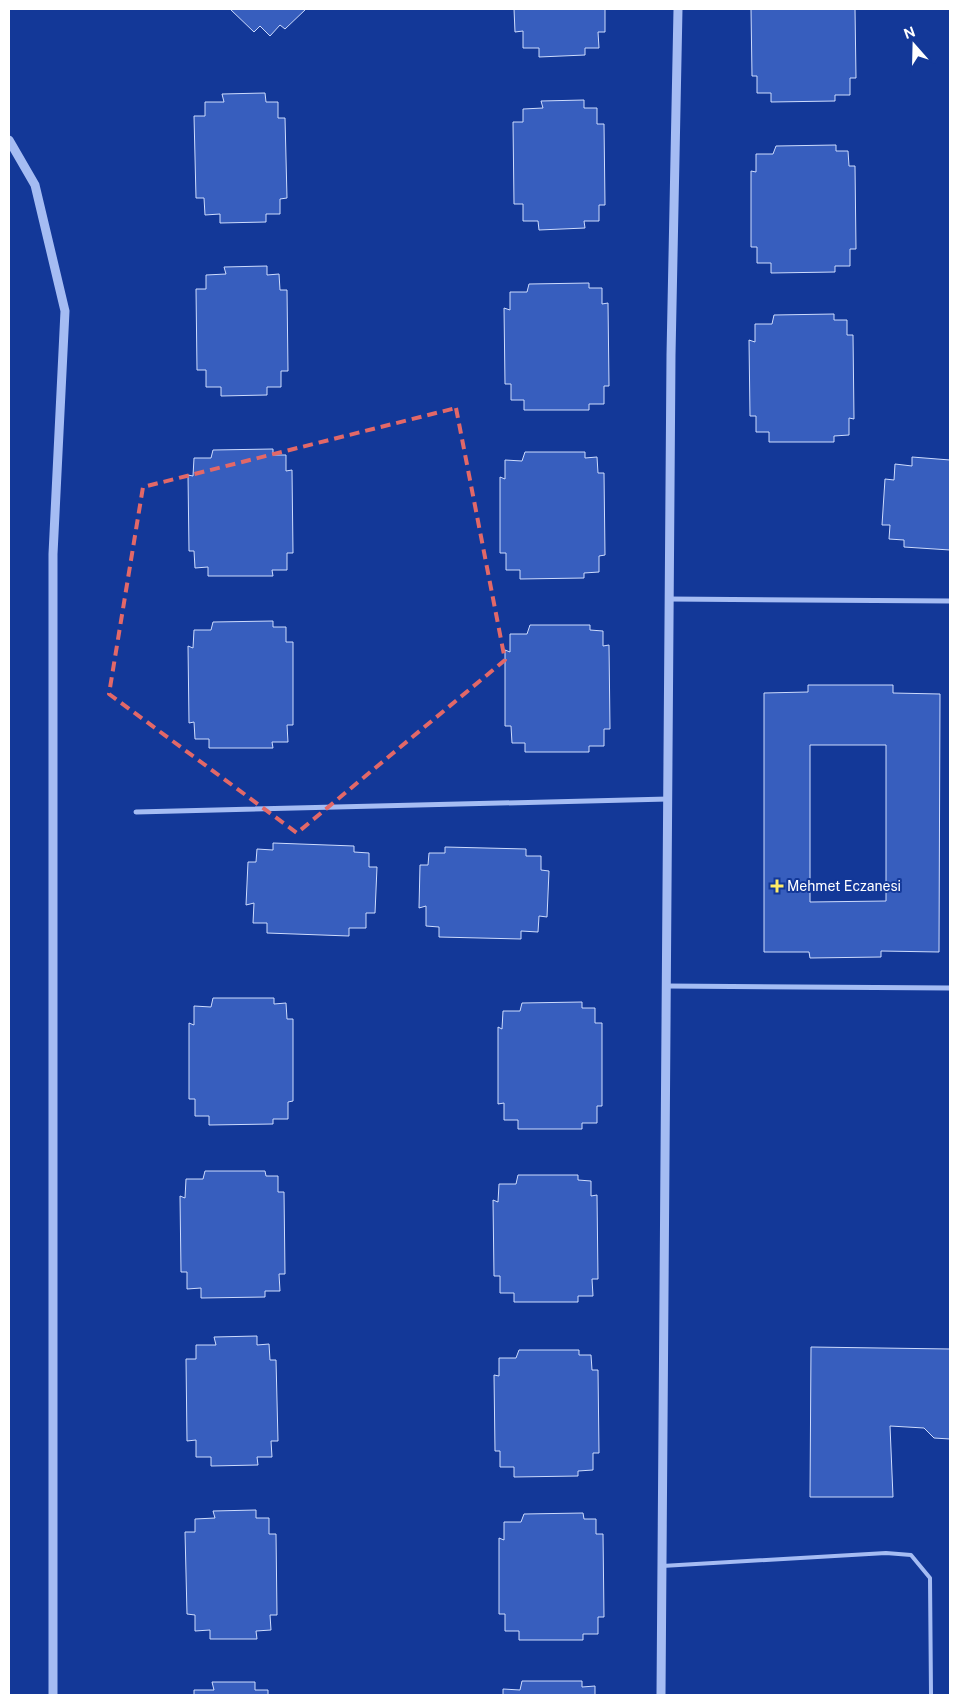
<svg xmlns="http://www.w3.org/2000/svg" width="959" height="1704" font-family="'Public Sans',sans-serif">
  <rect width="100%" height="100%" fill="#133898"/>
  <g fill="#375ebe" stroke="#cddbfd" fill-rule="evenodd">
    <path d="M230 9H306L285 29 280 25 270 36 260 26 254 32Z"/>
    <path d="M514 9H605V32H598L599 48H585V55L539 57V48H523V31L515 32Z"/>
    <path d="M751 9H855L856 78H850V95H835V101L771 102V93H757V76H752Z"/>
    <path d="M265 93 266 102H278V118H285L287 198 280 199V214H266V222L220 223V214L205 215 204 198H196L194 116H205V102H224L222 94Z"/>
    <path d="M584 100V108H597V124H604L605 205H599V221H584L585 228 539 230 538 221H523V204H514L513 122H523V109L543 108 541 101Z"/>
    <path d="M836 145V151H848L849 166H855L856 249H850V266H835V272L771 273V263H757V247H751V171L756 172V154H773L776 146Z"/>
    <path d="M267 266V275L279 274 280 290H287L288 371H281V387H267V395L221 396V387H206V370H197L196 289H206V275L226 274 224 267Z"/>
    <path d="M589 283V288H602V304L608 303 609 386H604V404H589V410H524V400H511V384H505L504 308 510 310V292H527L529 284Z"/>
    <path d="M834 314V320H847V335H853L854 419 849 418V435L834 436V442H769V432H756V416H750L749 340 755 342V324H772L774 315Z"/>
    <path d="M273 449V455H286V471L292 470 293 553H287V570H272L273 576H208V567L195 568 194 551H189L188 475 193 476 194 458H211L213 450Z"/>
    <path d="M525 452H585V458L597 457 598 473H604L605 555 599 556V572L584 573V578L520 579V570H506V553H500V477L505 479V460L522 461Z"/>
    <path d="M912 457 950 460V550L904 547V540L889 539 890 525H882L885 479 894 480 895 464 912 466Z"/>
    <path d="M273 621V627H286V642H293V725H287L288 742H272L273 748H209V739H195L194 722 189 723 188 646 193 648 194 630H211L213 622Z"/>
    <path d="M530 625H590V630L603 631V646L609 645 610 729H604V746H589V752H525V743H512L511 726H505V650L510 652V634H527Z"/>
    <path d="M808 685H893V693L940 694 939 952 881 951V957L810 958 809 952H764V693L808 692ZM810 745H886V901L810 902Z"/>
    <path d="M273 843 354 846V852L369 853V867H377L375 913H366V928H349V936L267 933V923H253L254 903 246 905 248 862H256L257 849 273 850Z"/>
    <path d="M445 847 526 849V856H541V870L549 871 547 917 539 916 538 932 521 931V939L439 937V927L426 926V906L419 908 420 865H428L429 853H445Z"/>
    <path d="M213 998H274V1004L286 1003 287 1019H293V1101L288 1102V1119H273V1124L209 1125V1116H195V1099H189V1023L194 1025V1006L211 1007Z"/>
    <path d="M582 1002V1008H595V1023H602V1106H597V1123H582V1129H518V1120H504V1103L498 1104V1027L502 1029 503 1011H520L522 1003Z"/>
    <path d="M205 1171H265L266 1176H278V1192H284L285 1274H279L280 1291H265V1297L201 1298V1288L187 1289V1272H181L180 1196 185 1198 186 1179H203Z"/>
    <path d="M518 1175H578V1180L591 1181V1196L597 1195 598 1279H592L593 1296H578V1302H514V1293H500V1276H494L493 1200 498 1202 499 1184H516Z"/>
    <path d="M257 1336V1345L269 1344 270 1360H276L278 1441H271L272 1457H257L258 1465 211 1466V1457H196V1440L187 1441 186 1359H196V1345H216L214 1337Z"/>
    <path d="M811 1347 950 1349V1439L934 1438 924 1428 890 1426 893 1497H810Z"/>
    <path d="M519 1350H579V1355H591L592 1370H598L599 1453H593V1470L578 1471V1476L514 1477V1467H500V1451H495L494 1375 499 1376V1358H516Z"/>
    <path d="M256 1510V1518H269V1534H276L277 1615H270L271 1630 256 1631 257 1639H210V1630L195 1631V1615L187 1614 185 1532H195V1519L215 1518 213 1511Z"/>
    <path d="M583 1513 584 1519H596V1534H603L604 1617H598V1634H583V1640H519V1631H505V1614H499V1538L504 1540V1522H521L524 1514Z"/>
    <path d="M522 1681H582V1687L595 1686V1695H503V1689L520 1690Z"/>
    <path d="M212 1682H255V1690H268V1695H194V1690H214Z"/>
  </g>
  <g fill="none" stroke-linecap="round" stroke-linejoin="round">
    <path stroke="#a5bcf3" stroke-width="4" d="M662 1566 886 1553 911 1555 930 1578 931 1694"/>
    <g stroke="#a5bcf3" stroke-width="5">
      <path d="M669 599 950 601"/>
      <path d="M136 812 668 799"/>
      <path d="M667 986 950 988"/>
    </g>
    <g stroke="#a5bcf3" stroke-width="9">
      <path d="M9 140 35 185 65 311 53 554V1695"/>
      <path d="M661 1695 671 355 678 9"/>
    </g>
  </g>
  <path fill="none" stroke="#e26868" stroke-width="4" stroke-dasharray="10 6" stroke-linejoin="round" d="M456 408 505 660 297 833 109 694 143 487Z"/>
  <path fill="#ffeb67" stroke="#133898" stroke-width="2" d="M774.5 878.5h5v5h5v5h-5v5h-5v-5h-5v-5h5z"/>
  <g text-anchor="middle" stroke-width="4" stroke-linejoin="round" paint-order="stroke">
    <g font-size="14" fill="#fff" stroke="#133898" text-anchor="start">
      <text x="787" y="891">Mehmet Eczanesi</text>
    </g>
  </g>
  <rect width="959" height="1704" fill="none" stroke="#ffffff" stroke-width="20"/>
  <g transform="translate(914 45) rotate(340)" stroke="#133898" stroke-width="4" paint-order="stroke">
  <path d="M0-4L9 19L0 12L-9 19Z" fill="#ffffff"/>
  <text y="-8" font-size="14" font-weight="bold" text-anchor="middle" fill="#ffffff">N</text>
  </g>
</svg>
